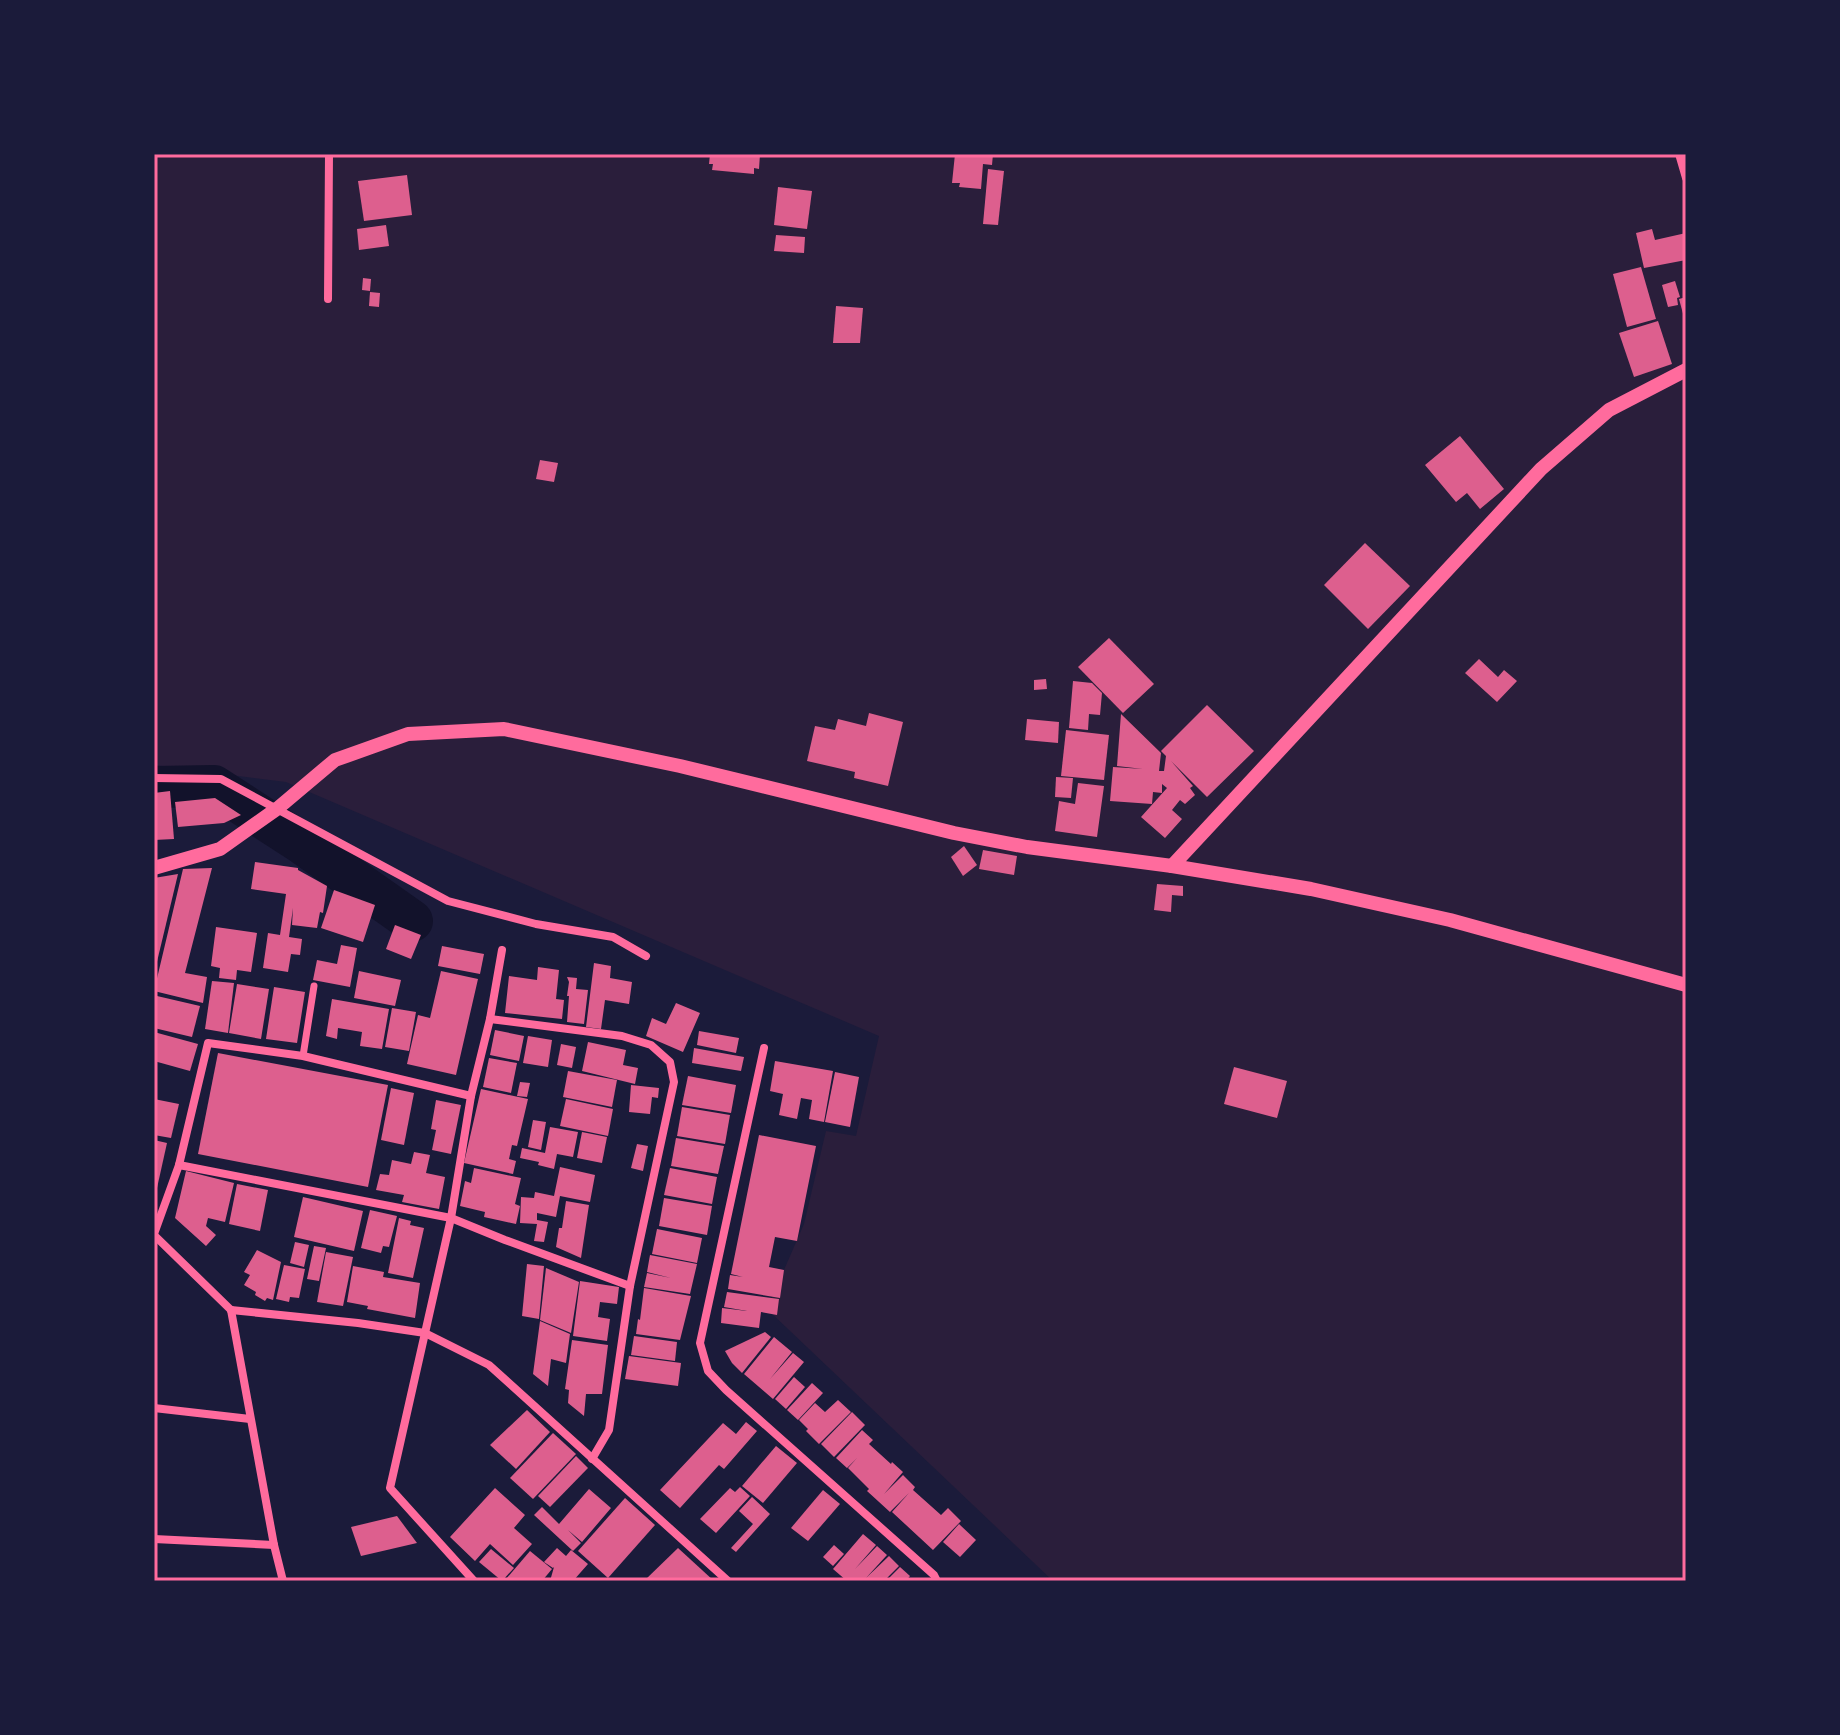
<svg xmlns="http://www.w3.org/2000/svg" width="1840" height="1735" font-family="'Asap Condensed',sans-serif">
  <rect width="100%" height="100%" fill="#1b1b3a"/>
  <path fill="#2a1e3b" d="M154 154H1686V1581H1053L767 1309 804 1224 826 1131 856 1136 879 1036 286 782 154 765Z"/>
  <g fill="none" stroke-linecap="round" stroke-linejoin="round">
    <path stroke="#12122b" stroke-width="42" d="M154 787 214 786 303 844 412 921"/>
  </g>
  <g fill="#dd5f8e">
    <path d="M710 154H760L759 169 754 168V174L712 170 713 164H709Z"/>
    <path d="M955 154H993L992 165 983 164 981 189 959 187 960 183H952Z"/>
    <path d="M988 169 1004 171 998 225 983 224Z"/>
    <path d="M407 175 412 215 364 221 358 181Z"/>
    <path d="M778 187 812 191 807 229 774 225Z"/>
    <path d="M386 225 389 246 359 250 357 229Z"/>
    <path d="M1652 229 1655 240 1686 233V260L1644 268 1636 233Z"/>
    <path d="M776 235 805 237 804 253 774 251Z"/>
    <path d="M1641 267 1656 319 1627 327 1613 274Z"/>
    <path d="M363 278 371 279 370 291 362 290Z"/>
    <path d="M1675 281 1680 297 1677 298 1678 305 1668 307 1662 285Z"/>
    <path d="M370 292 380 293 379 307 369 306Z"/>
    <path d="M1686 297V321H1685L1679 299Z"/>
    <path d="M836 306 863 308 860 343H833Z"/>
    <path d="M1658 321 1672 364 1634 377 1619 333Z"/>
    <path d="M1460 436 1504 489 1480 509 1467 493 1456 502 1425 465Z"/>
    <path d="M540 460 558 463 554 482 536 479Z"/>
    <path d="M1365 543 1410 586 1368 629 1324 585Z"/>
    <path d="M1109 638 1154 684 1123 713 1078 667Z"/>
    <path d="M1479 659 1498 677 1504 670 1517 681 1497 702 1465 673Z"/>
    <path d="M1046 679 1047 689 1034 690V680Z"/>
    <path d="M1073 681 1092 683 1102 693 1100 715 1089 714 1088 730 1069 728Z"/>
    <path d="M1207 705 1254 751 1207 797 1171 761 1193 786 1190 788 1195 795 1185 804 1180 800 1172 810 1182 819 1165 838 1141 817 1167 788 1162 784V793L1153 792 1152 804 1110 801 1113 767 1143 769 1117 766 1121 714 1161 753 1159 771H1164L1166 756 1161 751Z"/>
    <path d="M869 713 903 722 888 786 854 778 855 772 807 761 815 726 835 730 838 719 866 726Z"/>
    <path d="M1027 719 1059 722 1058 743 1025 740Z"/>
    <path d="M1066 730 1109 735 1104 780 1061 776Z"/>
    <path d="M1056 777 1073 778 1071 798 1055 797Z"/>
    <path d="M1078 783 1104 786 1097 837 1055 831 1059 801 1075 804Z"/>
    <path d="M170 791 174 839 154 840V793Z"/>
    <path d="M215 798 241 815 224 823 178 827 175 802Z"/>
    <path d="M964 846 977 865 963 876 951 857Z"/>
    <path d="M983 850 1017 856 1014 875 979 869Z"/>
    <path d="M255 862 298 868V870L327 886 323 913 320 912 317 928 292 925 293 908 289 937 302 939 300 955 291 954 288 972 263 968 268 933 280 935 286 894 251 889Z"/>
    <path d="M212 868 185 973 207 977 203 1003 154 991 183 869Z"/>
    <path d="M178 874 155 970H154V878Z"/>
    <path d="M1157 884 1183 886V896L1172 895 1171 912 1154 910Z"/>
    <path d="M334 890 375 905 363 942 321 928Z"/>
    <path d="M395 925 421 935 411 959 386 949Z"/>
    <path d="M216 927 257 933 251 972 237 970 236 980 219 978 220 968 211 966Z"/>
    <path d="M341 945 357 948 350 987 313 980 317 960 337 964Z"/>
    <path d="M442 946 484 954 480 974 438 966Z"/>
    <path d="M594 963 611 966 610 978 632 982 629 1004 605 1000 601 1029 586 1027Z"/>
    <path d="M538 967 559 970 556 999 564 1000 562 1019 505 1013 509 976 537 980Z"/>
    <path d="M359 971 401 980 395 1006 354 998Z"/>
    <path d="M441 971 478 979 456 1075 407 1064 418 1015 430 1018Z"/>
    <path d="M567 977 577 978 576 989 588 990 584 1024 567 1022 569 996H567L569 982Z"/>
    <path d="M212 981 234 983 228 1033 205 1029Z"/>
    <path d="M237 984 269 989 261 1039 229 1033Z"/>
    <path d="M274 987 305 992 297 1043 266 1039Z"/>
    <path d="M157 996 200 1006 192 1037 154 1028V1003Z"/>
    <path d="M332 999 389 1009 382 1049 360 1046 362 1032 338 1028 337 1039 326 1036Z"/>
    <path d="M676 1003 700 1013 683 1052 646 1036 652 1018 666 1024Z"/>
    <path d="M392 1008 416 1012 409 1051 385 1047Z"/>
    <path d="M495 1030 524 1036 519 1061 490 1055Z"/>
    <path d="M699 1031 739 1038 736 1053 697 1045Z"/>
    <path d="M154 1032 198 1044 190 1071 154 1061Z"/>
    <path d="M528 1036 552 1040 548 1067 523 1063Z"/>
    <path d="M588 1042 626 1050 623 1065 638 1068 635 1084 582 1071Z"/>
    <path d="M561 1044 576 1047 572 1068 557 1065Z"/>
    <path d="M694 1048 744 1057 741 1071 692 1063Z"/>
    <path d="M218 1053 388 1085 368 1187 198 1154Z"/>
    <path d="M489 1058 517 1063 511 1093 483 1087Z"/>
    <path d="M775 1061 833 1071 824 1122 809 1119 812 1100 801 1098 797 1119 779 1115 783 1094 770 1091Z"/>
    <path d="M1234 1067 1287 1081 1277 1118 1224 1104Z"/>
    <path d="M568 1071 617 1080 612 1107 563 1097Z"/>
    <path d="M835 1072 859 1077 850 1127 825 1122Z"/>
    <path d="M688 1076 736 1085 731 1113 682 1105Z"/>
    <path d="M520 1082 530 1083 527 1097 517 1096Z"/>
    <path d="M631 1085 659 1088 658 1098 652 1097 650 1114 629 1112Z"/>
    <path d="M391 1088 414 1093 404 1145 381 1140Z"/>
    <path d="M481 1089 528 1099 517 1146 512 1145 509 1159 516 1161 513 1174 464 1163Z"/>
    <path d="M154 1099 179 1104 171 1138 154 1135Z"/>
    <path d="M566 1099 613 1109 608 1136 560 1126Z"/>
    <path d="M436 1100 461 1105 451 1154 432 1150 436 1130 431 1129Z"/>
    <path d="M682 1107 730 1115 725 1144 677 1136Z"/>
    <path d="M533 1120 546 1122 541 1150 528 1147Z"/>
    <path d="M550 1127 578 1132 573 1157 557 1154 554 1169 538 1165 539 1162 520 1158 522 1148 545 1153Z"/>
    <path d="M582 1132 607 1137 602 1163 577 1158Z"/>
    <path d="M759 1135 816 1146 797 1241 775 1237 769 1267 784 1270 780 1298 728 1289 730 1275 743 1277 731 1274Z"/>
    <path d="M676 1138 724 1146 718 1174 671 1166Z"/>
    <path d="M154 1140 167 1143 155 1197H154Z"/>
    <path d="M637 1144 648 1146 643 1171 631 1168Z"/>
    <path d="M414 1152 430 1155 426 1173 445 1177 439 1209 402 1202 404 1195 376 1190 380 1174 389 1175 392 1160 411 1164Z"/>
    <path d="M560 1167 595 1175 590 1202 560 1196 556 1217 537 1213V1220L548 1222 544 1242 534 1241 537 1224 520 1223 521 1197 534 1198 535 1192 554 1196Z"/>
    <path d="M474 1168 521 1178 515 1204 520 1206 516 1224 484 1217 485 1212 460 1206 465 1181 471 1183Z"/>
    <path d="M670 1168 717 1177 712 1204 664 1195Z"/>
    <path d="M186 1171 234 1183 225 1222 208 1218 206 1226 216 1235 206 1246 175 1218Z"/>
    <path d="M237 1184 268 1190 260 1231 229 1224Z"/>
    <path d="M303 1197 363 1211 354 1251 294 1237Z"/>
    <path d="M664 1198 712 1206 707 1235 659 1226Z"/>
    <path d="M566 1201 589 1205 581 1258 556 1247 559 1228H562Z"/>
    <path d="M370 1210 397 1216 389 1247 383 1246 381 1253 361 1248Z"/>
    <path d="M399 1218 411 1221 410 1225 424 1228 413 1278 388 1273Z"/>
    <path d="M657 1229 702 1238 697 1263 652 1254Z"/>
    <path d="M295 1242 309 1245 304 1267 290 1263Z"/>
    <path d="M314 1246 326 1248 319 1281 307 1279Z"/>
    <path d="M257 1250 281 1262 273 1300 267 1298 265 1301 255 1295 256 1292 244 1285 250 1275 244 1272Z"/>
    <path d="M326 1252 353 1257 343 1306 317 1302Z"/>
    <path d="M650 1255 697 1264 690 1294 644 1287 647 1273 671 1278 647 1272Z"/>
    <path d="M527 1264 544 1266 539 1319 522 1316Z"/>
    <path d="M284 1265 305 1269 299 1298 290 1297 289 1302 276 1299Z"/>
    <path d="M353 1266 384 1272 383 1277 420 1283 415 1318 367 1309 368 1306 347 1302Z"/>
    <path d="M546 1268 579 1282 571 1333 540 1320Z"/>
    <path d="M580 1281 619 1287 617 1304 600 1302 598 1317 610 1319 607 1341 573 1336Z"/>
    <path d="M644 1288 691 1296 680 1340 636 1334 638 1319 640 1320Z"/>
    <path d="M727 1292 779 1299 777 1315 761 1312 759 1328 721 1323 722 1308 747 1311 724 1307Z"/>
    <path d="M540 1321 570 1334 566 1363 551 1359 548 1386 533 1374Z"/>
    <path d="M765 1332 771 1337 742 1373 732 1363 725 1351Z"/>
    <path d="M634 1336 677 1342 675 1361 631 1355Z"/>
    <path d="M774 1337 792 1352 770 1379 793 1353 804 1362 773 1399 744 1374Z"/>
    <path d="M572 1340 608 1345 602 1394H586L584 1416 568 1403 569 1390 565 1389Z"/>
    <path d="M629 1356 681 1363 678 1386 625 1379Z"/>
    <path d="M794 1377 805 1387 786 1409 775 1399Z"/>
    <path d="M812 1383 823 1393 798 1420 787 1410Z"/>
    <path d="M838 1400 851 1412 819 1444 806 1431 808 1429 799 1420 815 1403 825 1412Z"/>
    <path d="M527 1410 550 1432 516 1469 490 1445Z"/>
    <path d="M852 1412 865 1425 834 1457 821 1444Z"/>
    <path d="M746 1422 757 1431 724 1469 719 1465 680 1508 660 1490 723 1423 736 1434Z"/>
    <path d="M862 1430 873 1440 869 1444 891 1464 892 1462 903 1472 884 1494 903 1475 915 1487 913 1490 941 1515 948 1508 961 1521 933 1550 892 1512 909 1493 890 1512 867 1491 869 1489 848 1468 857 1458 847 1468 836 1458Z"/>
    <path d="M553 1433 576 1454 533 1499 510 1478Z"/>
    <path d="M776 1446 797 1463 763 1503 742 1486Z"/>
    <path d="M576 1456 588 1468 550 1507 538 1496Z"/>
    <path d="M740 1487 750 1496 716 1533 700 1519 730 1488 735 1492Z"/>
    <path d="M495 1488 525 1515 514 1528 532 1544 513 1565 490 1544 475 1561 450 1537Z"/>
    <path d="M589 1489 611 1508 582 1542 568 1530 581 1543 573 1551 534 1515 542 1507 559 1524Z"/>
    <path d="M823 1490 840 1504 808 1541 791 1528Z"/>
    <path d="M752 1497 770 1514 736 1552 731 1548 753 1524 739 1511Z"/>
    <path d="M625 1498 655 1525 608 1578 578 1551Z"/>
    <path d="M397 1516 417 1543 361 1556 351 1527Z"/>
    <path d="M959 1524 976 1540 960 1557 943 1542Z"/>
    <path d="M863 1534 876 1545 855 1569 877 1546 887 1555 866 1578 889 1556 899 1566 884 1581H847L833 1569Z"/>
    <path d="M834 1545 844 1554 833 1566 823 1557Z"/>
    <path d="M557 1548 566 1556 571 1550 588 1564 573 1581H550L554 1567 553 1568 544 1562Z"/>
    <path d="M678 1548 714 1581H644Z"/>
    <path d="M491 1549 514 1568 502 1581 479 1562Z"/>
    <path d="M530 1551 552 1569 542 1581H508L506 1579Z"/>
    <path d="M900 1567 910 1576 906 1581H886Z"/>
  </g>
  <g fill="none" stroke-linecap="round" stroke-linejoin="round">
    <path stroke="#ff6b9d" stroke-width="7" d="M303 1056 314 986"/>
    <g stroke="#ff6b9d" stroke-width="8">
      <path d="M1679 154 1686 178"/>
      <path d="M328 299 329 154"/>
      <path d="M154 778 221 779 448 901 536 924 613 937 646 956"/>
      <path d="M490 1019 622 1036 651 1045 670 1062 674 1082 630 1286 609 1430 592 1459"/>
      <path d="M764 1048 700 1343 708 1371 726 1390 934 1575 937 1581"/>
      <path d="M179 1165 451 1218 505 1240 630 1286"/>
      <path d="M154 1234 179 1165 208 1043 303 1056 471 1096"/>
      <path d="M154 1235 231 1310"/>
      <path d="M231 1310 358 1323 425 1333 489 1365 728 1581"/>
      <path d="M231 1310 274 1545 283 1581"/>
      <path d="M154 1408 250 1419"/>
      <path d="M154 1539 274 1545"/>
      <path d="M474 1581 390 1488 451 1218 471 1096 490 1019 502 950"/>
    </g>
    <path stroke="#ff6b9d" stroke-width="14" d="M1172 866 1541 469 1609 410 1686 370"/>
    <path stroke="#ff6b9d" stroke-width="14" d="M154 868 220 849 278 808 335 760 408 734 504 729 680 766 954 833 1027 847 1172 866 1311 889 1450 920 1686 985"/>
  </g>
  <rect width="1840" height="1735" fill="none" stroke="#1b1b3a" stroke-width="312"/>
  <rect x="156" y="156" width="1528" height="1423" fill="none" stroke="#ff6b9d" stroke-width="3"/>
</svg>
